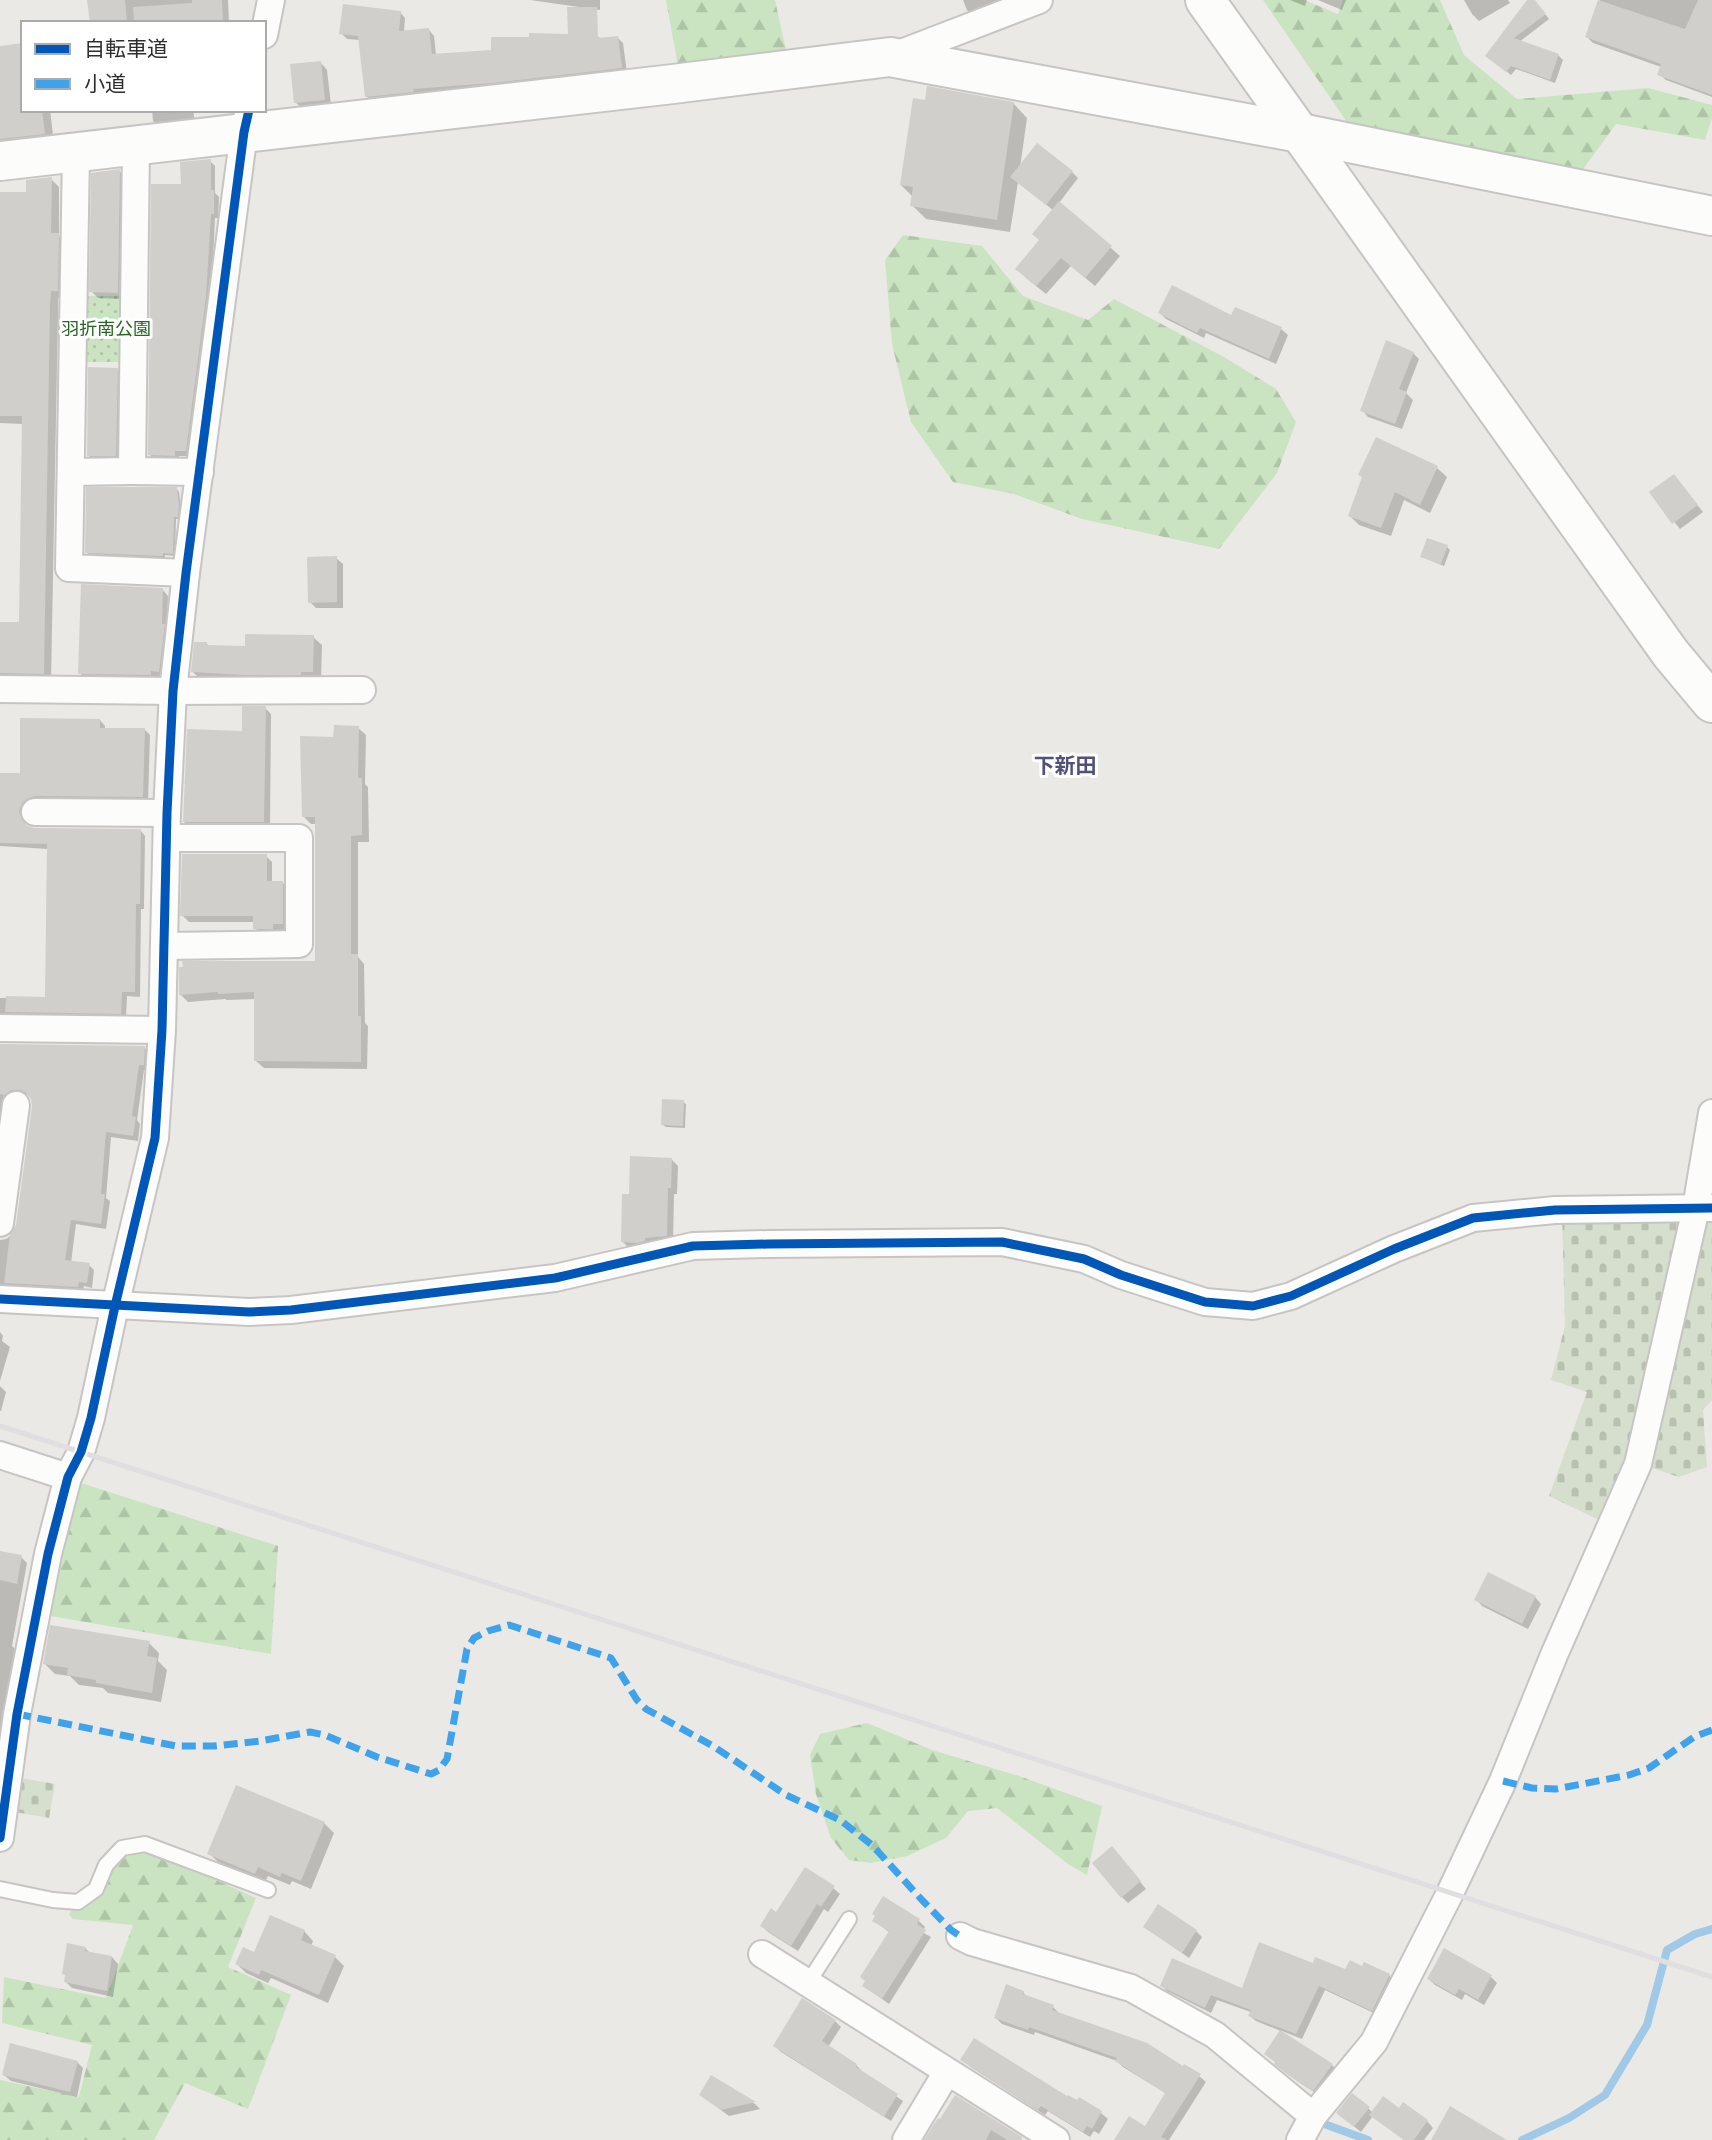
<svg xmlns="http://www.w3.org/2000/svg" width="1712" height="2140" font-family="'Open Sans','Noto Sans JP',sans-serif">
  <defs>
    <pattern id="forest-firs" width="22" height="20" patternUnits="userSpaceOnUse" patternTransform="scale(1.75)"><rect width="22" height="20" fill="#cae4c1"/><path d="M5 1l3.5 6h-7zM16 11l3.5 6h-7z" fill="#aec4a6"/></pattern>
    <pattern id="cemetery-stones" width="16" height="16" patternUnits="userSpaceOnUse" patternTransform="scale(1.75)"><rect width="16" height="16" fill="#d6dfcd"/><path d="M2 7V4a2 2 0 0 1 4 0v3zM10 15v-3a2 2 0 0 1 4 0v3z" fill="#b8c0b0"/></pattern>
    <pattern id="park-dots" width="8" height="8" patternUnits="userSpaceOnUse" patternTransform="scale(1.75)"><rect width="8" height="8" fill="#cae4c1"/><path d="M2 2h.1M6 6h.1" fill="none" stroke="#aec4a6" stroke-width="1.8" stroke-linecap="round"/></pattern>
  </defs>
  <rect width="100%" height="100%" fill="#ebe9e5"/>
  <g fill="url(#forest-firs)">
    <path d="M666 0H775L787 55 678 66Z"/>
    <path d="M1263 0H1304L1338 14 1343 0H1440L1464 55 1517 99 1648 88 1712 105V118L1705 140 1616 124 1578 176 1349 125Z"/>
    <path d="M903 235 982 246 1023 296 1088 320 1114 299 1224 357 1276 389 1296 422 1277 473 1219 549 1082 519 1014 494 953 482 911 422 892 344 885 260Z"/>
    <path d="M78 1482 278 1546 271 1654 45 1615Z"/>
    <path d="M867 1723 932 1750 1019 1776 1102 1806 1087 1875 1068 1864 997 1808 968 1811 946 1838 907 1856 871 1863 849 1860 831 1838 816 1794 810 1755 820 1734Z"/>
    <path d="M144 1847 256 1898 228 1967 291 1995 248 2109 185 2083 154 2140H0V2080L79 2097 92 2045 2 2023 4 1977 106 1998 133 1925 73 1919 69 1914 72 1910 85 1903 114 1860 124 1850Z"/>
  </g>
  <g fill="url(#cemetery-stones)">
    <path d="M1712 1212V1400L1703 1410 1707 1467 1679 1477 1631 1461 1603 1522 1549 1496 1587 1392 1551 1380 1565 1326 1562 1214Z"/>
    <path d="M15 1777 55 1784 49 1818 9 1811Z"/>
  </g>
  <path fill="url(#park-dots)" d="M87 296H126L125 362H87Z"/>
  <g fill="#0003">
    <path d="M89 0H228L229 23H92Z"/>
    <path d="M530 0H600V10Z"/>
    <path d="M963 0H1002L1003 4 973 16 967 10Z"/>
    <path d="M1290 0H1307L1305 6Z"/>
    <path d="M1318 0H1346L1342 10Z"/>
    <path d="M1464 0H1508L1510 3 1479 21 1472 14Z"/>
    <path d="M1530 0H1534L1549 19 1519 42 1558 55 1563 60 1555 83 1516 69 1511 75 1492 60Z"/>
    <path d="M1600 0H1712V97L1666 80 1659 74 1661 67 1593 43 1587 37Z"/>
    <path d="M400 12 405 18 404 32 429 30 434 36 436 55 492 51 597 36 601 39 618 38 623 43 627 73 372 102 366 96 360 40 347 39 341 33Z"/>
    <path d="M0 48 23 110H50L54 143 0 150Z"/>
    <path d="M321 63 327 70 331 105 302 108 295 102Z"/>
    <path d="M1014 104 1027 118 1020 168 1072 172 1078 178 1059 203 1120 256 1095 286 1071 266 1046 294 1026 278 1054 211 1018 182 1010 232 926 219 912 205 913 197 901 185Z"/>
    <path d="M152 110H193L195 123 159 127 153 121Z"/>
    <path d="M210 161 215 166V193L219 197 218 218H215L211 303 191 456H179V460H155L150 455 182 186Z"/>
    <path d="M119 171 126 177 124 299 98 298 91 291Z"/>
    <path d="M51 179 59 187V236L66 243 65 299 58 298V314L51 681 0 685V623L21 624 23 424 0 423V193L28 194Z"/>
    <path d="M1236 309 1281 329 1288 335 1276 364 1206 333 1204 338 1166 319 1160 313 1232 317Z"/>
    <path d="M1413 353 1419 359 1406 393 1413 400 1402 429 1368 417 1362 410Z"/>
    <path d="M117 369 123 376 122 461 95 462 88 455Z"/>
    <path d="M1377 439 1437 468 1447 477 1430 513 1404 500 1391 536 1359 525 1350 516Z"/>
    <path d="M1674 476 1703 512 1680 529 1651 493Z"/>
    <path d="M177 489 179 492 181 510 180 519H176L175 556 165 555V558L89 555 87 552Z"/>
    <path d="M1447 547 1450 550 1444 566 1422 557Z"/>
    <path d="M336 558 343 564V608H316L310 602Z"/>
    <path d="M162 589 168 596 165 677H157V681L86 680 80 673Z"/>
    <path d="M313 637 322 645 321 680H201L193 672 207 644 210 647 247 648Z"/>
    <path d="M265 708 271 714 270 828H191L184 822Z"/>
    <path d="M100 720 105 726V730H145L150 735 148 802 27 809 24 819 26 827 34 829 140 830 145 836 144 909H141L140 997 127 996 126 1018 0 1019V998H46L48 849 0 846V775H22Z"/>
    <path d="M358 728 366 735 365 784 368 787 369 842H358V957L364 964 365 1023 368 1026 367 1069 264 1068 256 1061V999L227 1000 225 999 188 1002 180 994 316 962 317 824H311L304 817 335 739Z"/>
    <path d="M266 856 272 862V883H283L289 889V930H278V934L262 935 255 928V922H189L182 915Z"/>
    <path d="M0 1046 144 1047 150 1053 149 1070H144L137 1120 140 1124 138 1141 111 1137 106 1198 110 1201 106 1229 76 1224 71 1263 89 1265 94 1270 92 1288 84 1286 83 1292 0 1290V1240L6 1239 13 1234 17 1226 33 1107 31 1096 25 1094 15 1095 0 1146Z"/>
    <path d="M683 1102 686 1104 685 1128 666 1127 663 1125Z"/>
    <path d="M671 1159 678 1166 677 1194H674L673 1242 629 1248 622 1241 631 1196Z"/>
    <path d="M0 1332 3 1336 2 1341 10 1347 0 1381Z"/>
    <path d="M0 1386 6 1392 1 1411H0Z"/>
    <path d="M0 1553 21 1557 27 1563 12 1646 18 1652 0 1756Z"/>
    <path d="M1535 1597 1541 1604 1528 1629 1482 1606 1476 1599Z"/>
    <path d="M149 1643 159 1653 158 1661 167 1670 161 1702 108 1693 103 1688 79 1685 70 1676 55 1674 45 1664Z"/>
    <path d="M324 1823 334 1833 311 1889 292 1881 290 1885 268 1876 265 1882 219 1863 209 1853Z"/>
    <path d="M1118 1855 1146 1889 1128 1903 1122 1897Z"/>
    <path d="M833 1888 840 1894 828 1912 824 1909 798 1951 768 1932 762 1926 777 1914Z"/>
    <path d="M874 1920 919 1921 925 1927 922 1932 931 1937 889 2004 864 1986 890 1933Z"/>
    <path d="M1145 1927 1196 1931 1202 1937 1189 1958Z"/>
    <path d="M304 1931 313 1941 311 1946 335 1957 344 1966 328 2003 271 1978 268 1983 246 1973 237 1964Z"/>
    <path d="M85 1948 91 1954 112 1957 118 1964 113 1997 72 1988 66 1982Z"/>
    <path d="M1314 1965 1346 1972 1389 1975 1394 1981 1378 2015 1325 1990 1302 2039 1282 2031 1281 2033 1332 2065 1338 2072 1320 2096 1297 2081 1266 2054 1281 2031 1256 2021 1250 2016 1251 2012 1217 2000 1211 2013 1167 1991 1162 1986 1243 1991Z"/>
    <path d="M1491 1977 1497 1983 1484 2005 1465 1994 1462 2000 1435 1985 1429 1979Z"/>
    <path d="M1023 1992 1028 1998 1053 2007 1059 2013 1199 2076 1206 2082 1169 2140H1118L1145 2128 1167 2094 1123 2067 1117 2061 1035 2032 1034 2035 1002 2024 996 2018Z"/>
    <path d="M835 2021 841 2027 828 2047 856 2065 862 2071 861 2072 903 2101 891 2121 781 2052 775 2046Z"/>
    <path d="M77 2062 83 2068 77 2097 11 2081 4 2075Z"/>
    <path d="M969 2066 1078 2103 1080 2100 1101 2113 1108 2119 1099 2134 1094 2131 1090 2137 1048 2111 1045 2115Z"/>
    <path d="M711 2077 755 2104 760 2109 729 2116 701 2095Z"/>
    <path d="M955 2097 1021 2139 1022 2140H927Z"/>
    <path d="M1368 2108 1373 2113 1399 2110 1427 2121 1433 2128 1424 2140H1404L1373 2116 1361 2132 1345 2119Z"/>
  </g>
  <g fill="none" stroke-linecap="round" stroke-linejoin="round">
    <g stroke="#9fc9e6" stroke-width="8">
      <path d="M1316 2121 1368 2140"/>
      <path d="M1522 2140 1569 2118 1605 2095 1647 2025 1667 1950 1695 1934 1712 1929"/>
    </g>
  </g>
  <g fill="#d0cfcb">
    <path d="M87 0H125L127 23H90Z"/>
    <path d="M192 0H222L223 23H134L133 7 192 3Z"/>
    <path d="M1527 0H1535L1546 14 1514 38 1559 54 1550 80 1511 66 1506 72 1485 56Z"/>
    <path d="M1598 0 1685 29 1698 0H1712V95L1657 75 1661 64 1585 37Z"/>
    <path d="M343 4 401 11 399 31 429 28 432 54 491 50V37H529V33L568 34 567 7H597L598 38 618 36 622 68 493 83 413 89 414 92 365 97 358 36 339 34Z"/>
    <path d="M23 43V110H42L45 134 0 139V46Z"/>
    <path d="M321 61 325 100 294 103 290 64Z"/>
    <path d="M927 86 1014 102 997 220 910 206 913 187 900 185 913 98 925 100Z"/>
    <path d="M1037 143 1073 171 1046 205 1010 177Z"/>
    <path d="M211 159V190H214V214H211L206 297 186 451H175V456L148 455 151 184H181L180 162Z"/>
    <path d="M120 169 118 293 89 292 91 173Z"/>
    <path d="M52 177 51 233H59L58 291H51L50 305 44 674 0 673V622H19L22 416H0V192H26V180Z"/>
    <path d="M1059 201 1112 246 1085 278 1061 258 1036 286 1015 269 1039 240 1032 234Z"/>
    <path d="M1172 285 1231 315 1235 307 1282 327 1269 359 1200 328 1197 333 1158 313Z"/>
    <path d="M1386 340 1414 352 1399 389 1407 392 1395 424 1360 411Z"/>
    <path d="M88 367 118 368 116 456H87Z"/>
    <path d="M1376 437 1438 466 1420 505 1395 492 1381 528 1348 516 1362 477 1358 475Z"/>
    <path d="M1674 474 1698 505 1672 524 1649 492Z"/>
    <path d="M86 487H177L179 506 178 517H174L173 554 163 553V556L85 553Z"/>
    <path d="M1427 538 1448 545 1441 564 1420 557Z"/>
    <path d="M337 556V602L308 603 307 557Z"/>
    <path d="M81 584 163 588 162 624H165L159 672 151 671V675L78 674Z"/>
    <path d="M245 634 314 635 313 672H301V675H243L191 672 194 642H207V645L245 646Z"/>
    <path d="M242 706H266L264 822H183L187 729 242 731Z"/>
    <path d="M20 718 100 719V728H145L143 797 35 796 27 799 22 803 19 811 22 820 26 825 34 828 141 829 140 904H136L135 992H122L121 1014 5 1012 6 996 45 997 47 844 0 843V773H20Z"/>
    <path d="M334 725 359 726 358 778H362V835L351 836V954H358V1016H361V1062L254 1061V992L218 994V992L179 995V967H183L182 961H315V817H302L300 736 333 737Z"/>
    <path d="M182 854H267V881H283V924H273V929H253V916H180Z"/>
    <path d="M0 1044 145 1046 144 1065H139L132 1116 136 1117 133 1136 106 1132 101 1194H105L101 1224 71 1220 65 1260 90 1263 87 1283 79 1282 78 1287 4 1283 10 1234 16 1225 32 1106 31 1099 25 1092 19 1090H11L4 1095 0 1094Z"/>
    <path d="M662 1099 684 1100 683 1126 661 1125Z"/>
    <path d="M630 1156 672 1158 671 1188H668L667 1236 645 1238V1241L638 1243 621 1242 622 1194H629Z"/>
    <path d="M0 1551 22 1555 17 1584 0 1580Z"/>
    <path d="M1488 1572 1536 1596 1522 1624 1474 1600Z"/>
    <path d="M50 1625 150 1641 147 1656 157 1658 152 1693 96 1683V1680L67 1675 68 1668 43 1664Z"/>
    <path d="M236 1785 325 1822 301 1881 282 1873 280 1877 258 1867 255 1874 207 1854Z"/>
    <path d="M1112 1846 1141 1881 1121 1898 1092 1863Z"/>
    <path d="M805 1867 835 1886 821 1907 817 1904 791 1946 760 1926 771 1908 776 1912Z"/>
    <path d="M883 1896 920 1919 917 1924 926 1930 882 1999 862 1986 865 1981 860 1977 889 1931 872 1921 875 1916 872 1914Z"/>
    <path d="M1158 1904 1197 1930 1182 1953 1143 1927Z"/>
    <path d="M270 1915 305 1930 301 1940 336 1955 319 1995 261 1970 259 1975 235 1964 243 1947 254 1952Z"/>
    <path d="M1259 1942 1313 1963 1315 1957 1345 1969 1350 1960 1362 1966 1364 1962 1390 1974 1372 2011 1319 1986 1296 2034 1248 2016 1251 2010 1211 1995 1205 2008 1160 1986 1172 1958 1242 1988Z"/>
    <path d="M67 1943 86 1947 85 1951 112 1956 107 1991 64 1982 65 1975 62 1974Z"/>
    <path d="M1444 1948 1492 1975 1478 2000 1459 1989 1455 1995 1427 1979Z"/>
    <path d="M1006 1984 1024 1991 1023 1994 1054 2005 1052 2010 1147 2043 1183 2066 1184 2064 1201 2074 1161 2137 1167 2140H1114L1129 2116 1145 2126 1165 2093 1115 2061 1117 2058 1029 2027 1028 2030 994 2018Z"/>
    <path d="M802 1998 836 2020 822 2041 857 2064 856 2067 898 2094 884 2117 773 2046Z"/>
    <path d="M1280 2030 1333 2064 1313 2091 1288 2075 1274 2064 1275 2062 1264 2054Z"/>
    <path d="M974 2038 1067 2096 1068 2095 1077 2100 1079 2097 1102 2111 1092 2129 1087 2126 1083 2132 1041 2106 1038 2110 960 2060Z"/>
    <path d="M10 2043 78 2061 70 2092 2 2075Z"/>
    <path d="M711 2075 756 2102 721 2110 699 2095Z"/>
    <path d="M1352 2093 1370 2107 1354 2127 1336 2113Z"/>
    <path d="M955 2095 1022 2137 1021 2140H1007L991 2130 986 2140H924L938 2118 940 2119Z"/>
    <path d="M1383 2096 1399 2108 1403 2102 1428 2120 1414 2140H1404L1369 2115Z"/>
    <path d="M1450 2106 1507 2140H1431Z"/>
  </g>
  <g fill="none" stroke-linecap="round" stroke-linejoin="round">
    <g stroke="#c6c5c4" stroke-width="18">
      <g id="lane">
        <path d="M0 1889 53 1900 78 1902 96 1889 106 1865 122 1848 145 1844 268 1890"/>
        <path d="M808 1983 849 1919"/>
      </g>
    </g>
    <g stroke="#c6c5c4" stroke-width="30">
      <g id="street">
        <path d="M264 35 271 0"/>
        <path d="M891 57 1039 0"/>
        <path d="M136 145 132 471 200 472"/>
        <path d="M76 153 69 568 186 573"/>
        <path d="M71 472 132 471"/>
        <path d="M0 689 173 691 362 690"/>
        <path d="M35 812 167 813"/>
        <path d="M164 946 299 944V838H167"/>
        <path d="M0 1028 162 1030"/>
        <path d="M0 1223 16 1105"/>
        <path d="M0 1299 249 1312 291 1310 555 1278 693 1246 768 1244 1002 1242 1084 1259 1121 1275 1205 1302 1253 1306 1291 1296 1394 1249 1473 1218 1555 1210 1712 1208"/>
        <path d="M0 1455 68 1477"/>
        <path d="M0 1838 17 1714 48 1554 68 1477 81 1452 91 1418 115 1306 155 1138 162 1030 167 813 173 691 186 573 244 132 249 110"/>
        <path d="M960 1936 972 1942 1131 1988 1215 2035 1313 2116"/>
        <path d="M762 1954 1056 2140"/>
        <path d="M906 2140 947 2072"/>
        <path d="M1300 2140 1313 2116 1374 2042 1450 1893 1503 1781 1554 1655 1638 1464 1696 1208 1712 1113"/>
      </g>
    </g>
    <g stroke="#c6c5c4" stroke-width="42">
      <g id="secondary">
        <path d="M1205 0 1671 654 1712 703"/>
        <path d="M0 161 673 84 890 57 1300 133 1712 216"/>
      </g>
    </g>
    <use href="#lane" stroke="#fcfcfb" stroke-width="14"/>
    <use href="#street" stroke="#fcfcfb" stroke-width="26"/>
    <use href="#secondary" stroke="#fcfcfb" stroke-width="38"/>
    <path stroke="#dfdfe1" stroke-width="5" d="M0 1426 1712 1977"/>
    <g stroke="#3ea3eb" stroke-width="7" stroke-dasharray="14 7" stroke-linecap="butt">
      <path d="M17 1714 176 1746H214L260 1741 310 1732 325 1735 377 1757 431 1774 439 1770 447 1759 467 1649 474 1638 488 1631 509 1625 611 1658 637 1700 646 1709 713 1746 786 1795 840 1820 872 1845 922 1900 951 1930 960 1936"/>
      <path d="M1503 1781 1532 1788 1556 1789 1629 1775 1649 1768 1694 1737 1712 1730"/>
    </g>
    <g stroke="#fff" stroke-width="13">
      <g id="cycleway">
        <path d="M0 1299 249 1312 291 1310 555 1278 693 1246 768 1244 1002 1242 1084 1259 1121 1275 1205 1302 1253 1306 1291 1296 1394 1249 1473 1218 1555 1210 1712 1208"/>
        <path d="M0 1838 17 1714 48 1554 68 1477 81 1452 91 1418 115 1306 155 1138 162 1030 167 813 173 691 186 573 244 132 249 110"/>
      </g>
    </g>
    <use href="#cycleway" stroke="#0057b8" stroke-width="9"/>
  </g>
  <g text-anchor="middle" stroke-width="6" stroke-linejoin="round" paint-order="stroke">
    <g font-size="18" fill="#266722" stroke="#fff">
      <text x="106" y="335">羽折南公園</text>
    </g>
    <g font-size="21" font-weight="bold" fill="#51527c" stroke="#fff">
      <text x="1065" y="773">下新田</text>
    </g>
  </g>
  <rect x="21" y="21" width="245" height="91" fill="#ffffff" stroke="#ababab" stroke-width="2"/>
  <rect x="35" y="44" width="35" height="10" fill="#0057b8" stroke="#ababab" stroke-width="2"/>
  <text x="84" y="56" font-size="21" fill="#2e2e2e">自転車道</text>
  <rect x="35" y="79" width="35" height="10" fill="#3ea3eb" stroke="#ababab" stroke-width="2"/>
  <text x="84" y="91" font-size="21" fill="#2e2e2e">小道</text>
</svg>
